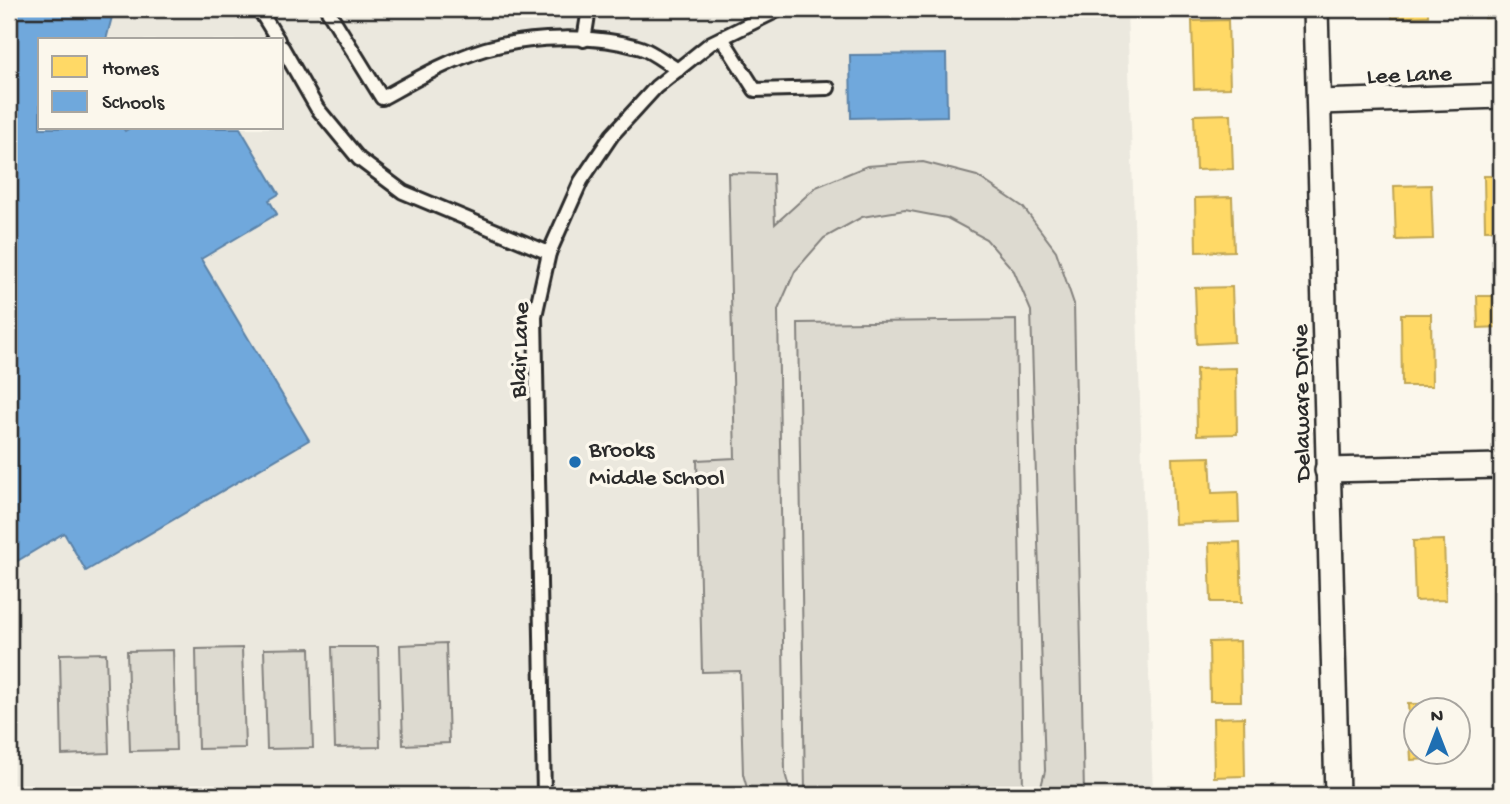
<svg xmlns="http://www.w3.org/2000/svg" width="1510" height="804" font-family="'Gochi Hand',sans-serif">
  <rect width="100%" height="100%" fill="#fbf7ec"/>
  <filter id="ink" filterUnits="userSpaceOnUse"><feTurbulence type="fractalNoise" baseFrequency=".0143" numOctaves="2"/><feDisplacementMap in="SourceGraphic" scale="14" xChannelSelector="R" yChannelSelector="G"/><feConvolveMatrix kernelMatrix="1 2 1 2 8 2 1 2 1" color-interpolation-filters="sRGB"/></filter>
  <g filter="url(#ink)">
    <path fill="#ebe8de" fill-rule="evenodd" d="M9 9H1127L1153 795H9ZM40 40H282V128H40Z"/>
    <g fill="#dddad0" stroke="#84827e" stroke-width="2">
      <path d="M923 162 977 176 1023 207 1056 251 1074 304 1084 795H1039L1045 771 1031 311 1014 271 986 239 947 218 905 210 862 217 824 238 795 271 778 310 785 773 791 795H749L743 774 740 671 702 672 697 460 735 458 728 173 773 174 775 224 816 187 867 166Z"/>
      <path d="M1016 320 1023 790 805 793 798 323Z"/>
      <path d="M446 643 449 743 403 745 400 645Z"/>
      <path d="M332 647H378L380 747 335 748Z"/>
      <path d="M242 648 245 748 198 749 196 649Z"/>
      <path d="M310 648 313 748 267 749 264 649Z"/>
      <path d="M173 650 176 750 130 751 127 651Z"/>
      <path d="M106 653 109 753 62 755 60 654Z"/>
    </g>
    <g fill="#ffd966" stroke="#bfa554" stroke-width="2">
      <path d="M1392 9H1428V16L1392 18Z"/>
      <path d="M1485 9H1501V17L1485 18Z"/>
      <path d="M1228 20 1230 88 1194 89 1192 21Z"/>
      <path d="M1231 114 1233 169 1196 170 1194 115Z"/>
      <path d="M1484 176H1501V230H1485Z"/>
      <path d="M1431 185 1433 239 1396 240 1394 186Z"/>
      <path d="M1232 197 1234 251 1196 252 1195 198Z"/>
      <path d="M1232 287 1234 342 1197 344 1195 288Z"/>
      <path d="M1477 296H1501V327L1478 328Z"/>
      <path d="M1401 314H1431L1432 386H1402Z"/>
      <path d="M1236 368 1237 434 1197 435 1196 369Z"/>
      <path d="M1210 457 1212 493 1238 492 1239 522 1175 524 1172 458Z"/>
      <path d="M1444 540 1446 600 1415 601 1413 541Z"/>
      <path d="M1240 542 1242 602H1211L1209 543Z"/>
      <path d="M1240 641 1241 701H1210L1209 642Z"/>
      <rect x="1498" y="701" width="3" height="38"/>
      <path d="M1408 704H1447V710H1416V752H1448L1449 758 1411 760Z"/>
      <path d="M1244 717 1245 776 1214 777 1213 718Z"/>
    </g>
    <g fill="#6fa8dc" stroke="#5b82a7" stroke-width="2">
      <path d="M9 9H114L106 40H40V128H123L125 131 130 128H240L279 194 269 200 277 214 201 259 309 440 86 571 64 533 9 566Z"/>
      <path d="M946 54 947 116 851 118 850 55Z"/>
    </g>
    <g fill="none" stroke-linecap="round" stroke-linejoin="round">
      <g stroke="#2b2b2b" stroke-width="18">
        <g id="service">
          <path d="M259 9 278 40"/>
          <path d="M327 9 382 98C415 80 449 60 485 49 529 36 596 34 641 48 653 52 666 63 678 70"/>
          <path d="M722 38 755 90 828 88"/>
          <path d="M584 40 589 9"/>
          <path d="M282 47 317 108 359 159 403 192 549 253"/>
          <path d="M544 795 535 316 549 253 581 181 612 135 656 87 711 43 780 9"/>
        </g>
      </g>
      <g stroke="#2b2b2b" stroke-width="28">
        <g id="minor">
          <path d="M1316 9 1337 795"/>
          <path d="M1319 102 1501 96"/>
          <path d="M1327 470 1501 466"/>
        </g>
      </g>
      <use href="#service" stroke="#fbf7ec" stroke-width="12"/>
      <use href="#minor" stroke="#fbf7ec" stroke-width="23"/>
    </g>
  </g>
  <circle fill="#1f6fb2" stroke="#fbf7ec" stroke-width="2.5" cx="575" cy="462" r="7"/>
  <g text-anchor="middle" stroke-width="7" stroke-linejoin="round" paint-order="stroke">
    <g font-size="24" fill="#2b2b2b" stroke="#fbf7ec">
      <text transform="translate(1409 73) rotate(-2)" y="8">Lee Lane</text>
      <text transform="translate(518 350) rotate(-88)" y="8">Blair Lane</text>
      <text transform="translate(1300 403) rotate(-91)" y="8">Delaware Drive</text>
    </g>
    <g font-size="24" fill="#2b2b2b" stroke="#fbf7ec" text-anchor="start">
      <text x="589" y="456">Brooks<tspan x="589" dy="28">Middle School</tspan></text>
    </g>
  </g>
  <rect width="1510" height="804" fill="none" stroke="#fbf7ec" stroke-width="35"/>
  <rect x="18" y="18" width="1475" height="769" fill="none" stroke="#2b2b2b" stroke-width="2.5" filter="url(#ink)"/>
  <rect x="38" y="38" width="245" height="91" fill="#fbf7ec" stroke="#a8a59f" stroke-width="2"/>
  <rect x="52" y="56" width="35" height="21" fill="#ffd966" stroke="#a8a59f" stroke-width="2"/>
  <text x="102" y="74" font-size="21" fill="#2b2b2b">Homes</text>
  <rect x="52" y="91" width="35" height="21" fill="#6fa8dc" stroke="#a8a59f" stroke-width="2"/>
  <text x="102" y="108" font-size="21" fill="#2b2b2b">Schools</text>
  <g transform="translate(1437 731)"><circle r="33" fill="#fbf7ec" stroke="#a8a59f" stroke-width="2"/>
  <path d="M0-5L12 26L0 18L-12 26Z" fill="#1f6fb2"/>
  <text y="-10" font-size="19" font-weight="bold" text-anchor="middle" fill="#2b2b2b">N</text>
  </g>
</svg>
